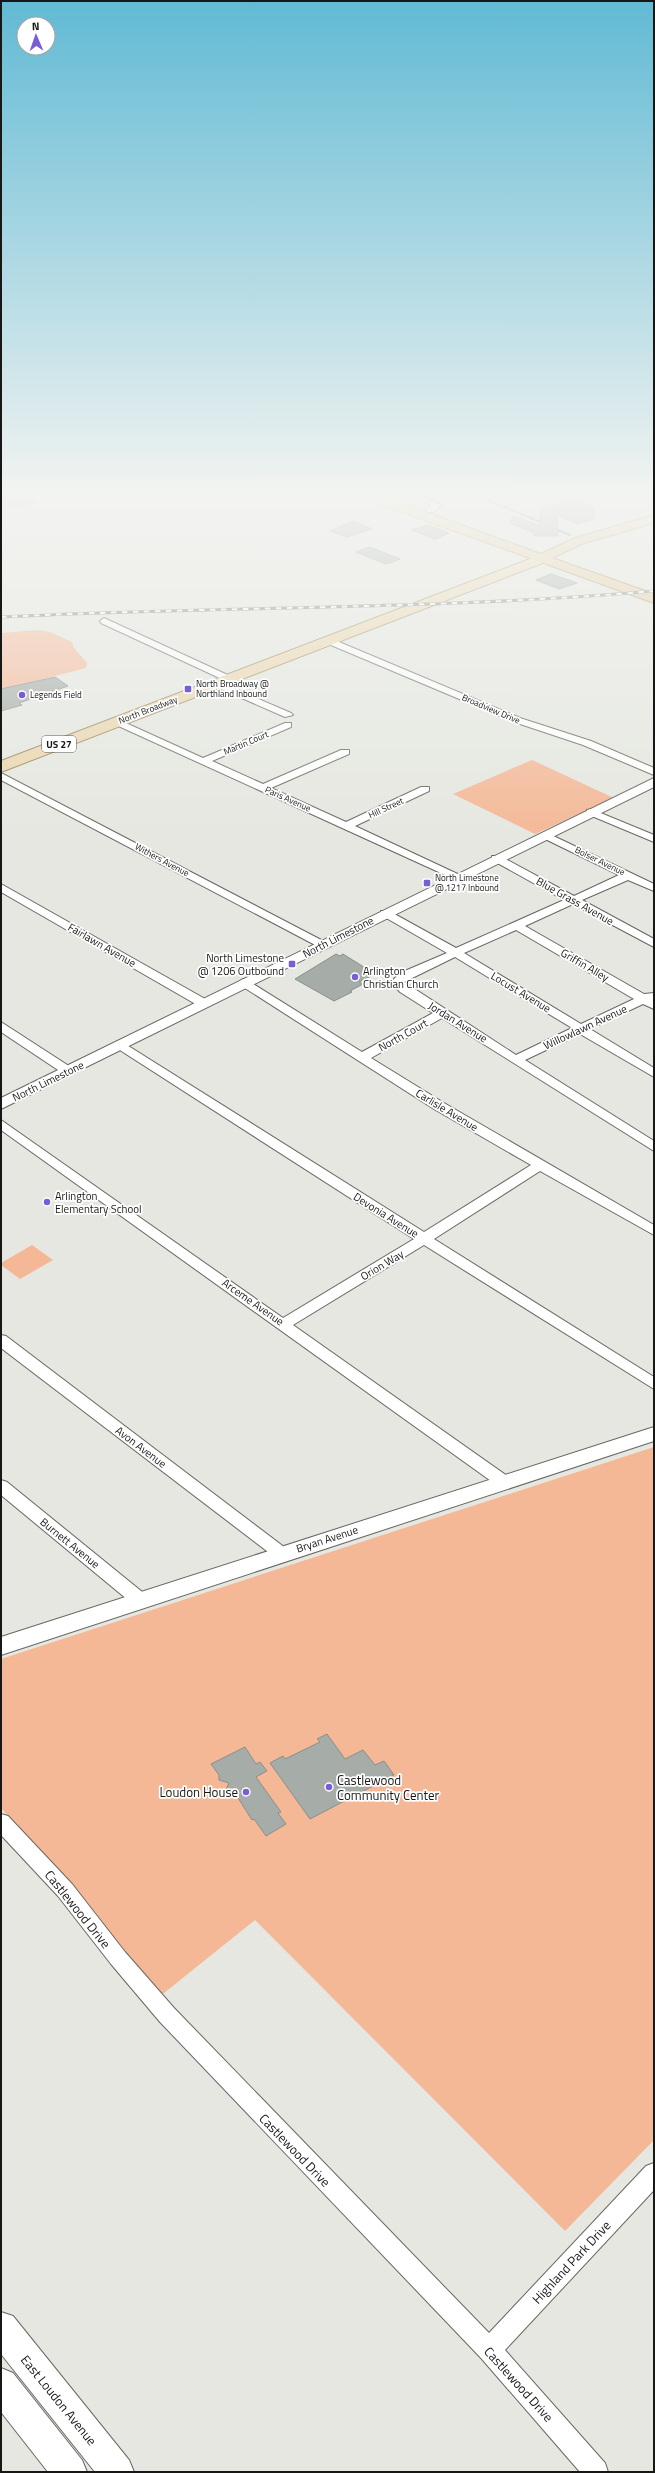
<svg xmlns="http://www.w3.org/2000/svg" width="655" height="2473" font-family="'Titillium Web',sans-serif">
  <rect width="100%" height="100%" fill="#e5e7e0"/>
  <g fill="#f4b897">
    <path d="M37 630 50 632 72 642 74 648 87 663 86 668 1 690V633Z"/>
    <path d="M532 760 614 798 535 834 453 794Z"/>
    <path d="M32 1245 53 1260 20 1279 1 1265V1263Z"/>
    <path d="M654 1447V2140L565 2231 255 1920 159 1997 1 1808V1659Z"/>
  </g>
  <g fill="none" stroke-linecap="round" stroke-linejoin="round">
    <g stroke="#2d9087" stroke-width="2">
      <path d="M468 492 543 523"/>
      <path d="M555 529 570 535"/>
    </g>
  </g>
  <g fill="#a6aca7" stroke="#898f8a">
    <path d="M16 492 37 502 16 508 1 501V496Z"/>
    <path d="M575 499 594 508V519L577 524 556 514 558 536H534V533L510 523 513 516 539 525 541 508Z"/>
    <path d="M353 521 372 529 347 537 330 531Z"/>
    <path d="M428 525 444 531 449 533 435 539 412 530Z"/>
    <path d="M370 547 400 559 386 564 356 552Z"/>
    <path d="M551 574 577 583 559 589 536 580Z"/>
    <path d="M55 677 68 686 19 703 22 705 1 711V689Z"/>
    <path d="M336 954 340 956 343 954 375 974 359 982 363 984 350 991 352 992 334 1001 295 979Z"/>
    <path d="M327 1734 345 1759 363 1750 375 1765 384 1761 394 1775 310 1819 270 1763 283 1756 285 1759 320 1742 317 1739Z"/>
    <path d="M245 1747 256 1764 260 1762 267 1771 256 1777 281 1812 278 1813 286 1824 266 1836 254 1819 252 1820 235 1793 222 1798 229 1783 219 1780V1775L211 1764Z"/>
  </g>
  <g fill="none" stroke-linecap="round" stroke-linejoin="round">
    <g stroke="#666761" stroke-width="2">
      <g id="minor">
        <path d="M401 492H412L442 505 433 512H427V508L432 505Z"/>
        <path d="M104 618 232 677 234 679 226 681 101 623 100 621Z"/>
        <path d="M326 639H332L520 718 591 741 654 768V775L583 745 514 722 326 643Z"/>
        <path d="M217 681 291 713 293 715 285 717 214 686 212 684Z"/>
        <path d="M117 719 203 758 285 723H291V727L212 761 263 784 341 750H349V754L271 788 346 822 421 787H429V791L355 826 464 877 462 879H454L114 724 112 722Z"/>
        <path d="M1 773 327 943 329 945 323 948 319 947 1 780Z"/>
        <path d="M591 809 654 835V842L587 814V810Z"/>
        <path d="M545 832 654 884V891L628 880 582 900 654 939V947L573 904 525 926 644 994 654 993V1009L643 1004 590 1029 654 1068V1077L580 1034 525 1060 654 1141V1151L442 1018 371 1058 444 1103 654 1225V1235L540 1171 434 1239 654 1377V1389L424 1245 293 1325 510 1478 512 1482 510 1486H498L1 1130V1120L283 1318 414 1239 112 1045 118 1041 122 1042 424 1232 531 1165 434 1109 237 983 243 979 247 980 362 1052 433 1013 400 992 391 982 400 973 447 953 381 915V911H389L456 948 564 900 492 860V856H500L574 896 619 875 541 837 540 835ZM516 930 634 999 581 1024 464 953ZM455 957 572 1028 516 1055 404 982Z"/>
        <path d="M1 884 207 1000 209 1003 203 1007 199 1006 1 892Z"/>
        <path d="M1 1022 72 1068 74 1071 72 1074H64L1 1032Z"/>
        <path d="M1 1335 6 1336 288 1550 290 1554 288 1558 282 1560 276 1558 1 1348Z"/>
        <path d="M1 1480 7 1482 146 1595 148 1600 146 1605 140 1606 134 1605 1 1495Z"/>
        <path d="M1 1814 8 1816 72 1884 125 1952 174 2008 489 2333 646 2166 654 2163V2190L505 2350 605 2463 608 2472H580L481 2358 160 2022 111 1964 58 1896 1 1835Z"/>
      </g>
    </g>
    <g stroke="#666761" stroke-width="2">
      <g id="tertiary">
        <path d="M654 778V787L1 1109V1098Z"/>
        <path d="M654 1427V1441L1 1655V1637Z"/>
      </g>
    </g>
    <g stroke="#666761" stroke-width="2">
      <g id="secondary">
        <path d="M1 2312 13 2316 129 2460 134 2472H95L1 2354Z"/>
        <path d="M1 2368 13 2373 82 2460 87 2472H48L1 2412Z"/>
      </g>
    </g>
    <g stroke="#988254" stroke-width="2">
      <path id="primary" d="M543 554 550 558 548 561 1 772V761Z"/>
    </g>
    <g stroke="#988254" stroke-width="2">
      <path id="trunk" d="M353 492H371L541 554 575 538 654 515V523L584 543 552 558 654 594V603L355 495Z"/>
    </g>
    <use href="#minor" fill="#fff" fill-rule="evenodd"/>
    <use href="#tertiary" fill="#fff" fill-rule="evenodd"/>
    <use href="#secondary" fill="#fff" fill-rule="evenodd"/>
    <use href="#primary" fill="#ebd6ad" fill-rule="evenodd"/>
    <use href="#trunk" fill="#e4c892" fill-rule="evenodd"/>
    <g stroke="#7e7f7b" stroke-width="3">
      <path id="rail" d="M1 617C219 606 437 610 654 591"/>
    </g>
    <use href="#rail" stroke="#fff" stroke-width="2" stroke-dasharray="5.5" stroke-linecap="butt"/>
  </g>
  <linearGradient id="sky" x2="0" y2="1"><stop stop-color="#61bad4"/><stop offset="0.59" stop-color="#f3f4f1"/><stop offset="1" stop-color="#f3f4f1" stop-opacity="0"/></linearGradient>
  <rect width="655" height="838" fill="url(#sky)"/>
  <g fill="#775ed8" stroke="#fff" stroke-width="1.5">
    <rect x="184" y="685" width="8" height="8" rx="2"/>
    <circle cx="22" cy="695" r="4"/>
    <rect x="423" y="879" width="8" height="8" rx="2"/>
    <rect x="288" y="960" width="8" height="8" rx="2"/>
    <circle cx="355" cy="977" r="4"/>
    <circle cx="47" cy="1202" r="4"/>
    <circle cx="329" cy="1787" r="4"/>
    <circle cx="246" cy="1792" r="4"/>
  </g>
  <g text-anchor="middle" stroke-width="3.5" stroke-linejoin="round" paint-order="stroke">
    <g font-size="9" fill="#171816" stroke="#fff" text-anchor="start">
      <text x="196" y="687">North Broadway @<tspan x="196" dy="10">Northland Inbound</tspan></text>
      <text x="30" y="698">Legends Field</text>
      <text x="435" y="881">North Limestone<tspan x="435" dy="10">@ 1217 Inbound</tspan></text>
    </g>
    <g font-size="9" fill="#171816" stroke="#fff">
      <text transform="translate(491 709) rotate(23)" y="3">Broadview Drive</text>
      <text transform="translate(148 710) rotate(-21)" y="3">North Broadway</text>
      <text transform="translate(246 743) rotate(-23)" y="3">Martin Court</text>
      <text transform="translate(288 799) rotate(24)" y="3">Paris Avenue</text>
      <text transform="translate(386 808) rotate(-25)" y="3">Hill Street</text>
      <text transform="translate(162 860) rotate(28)" y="3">Withers Avenue</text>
      <text transform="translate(600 861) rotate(26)" y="3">Bolser Avenue</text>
    </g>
    <rect fill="#fff" stroke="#5d5d5c" stroke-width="1" x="42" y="736" width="34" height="16" rx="3"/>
    <g font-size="10" font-weight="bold" fill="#171816">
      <text x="59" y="748">US 27</text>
    </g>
    <g font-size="11" fill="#171816" stroke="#fff">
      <text transform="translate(575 901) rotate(29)" y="4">Blue Grass Avenue</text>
      <text transform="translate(338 937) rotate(-27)" y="4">North Limestone</text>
      <text transform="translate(102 945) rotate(30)" y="4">Fairlawn Avenue</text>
      <text transform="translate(585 965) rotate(30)" y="4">Griffin Alley</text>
      <text transform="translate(521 992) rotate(31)" y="4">Locust Avenue</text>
      <text transform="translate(458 1022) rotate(32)" y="4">Jordan Avenue</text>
      <text transform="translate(585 1027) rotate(-25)" y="4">Willowlawn Avenue</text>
      <text transform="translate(403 1035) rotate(-29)" y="4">North Court</text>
      <text transform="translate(48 1081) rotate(-26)" y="4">North Limestone</text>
      <text transform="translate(447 1110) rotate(31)" y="4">Carlisle Avenue</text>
      <text transform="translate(386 1215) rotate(32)" y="4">Devonia Avenue</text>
      <text transform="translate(382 1265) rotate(-31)" y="4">Orion Way</text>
      <text transform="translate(253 1302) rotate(35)" y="4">Arceme Avenue</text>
      <text transform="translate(141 1447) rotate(37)" y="4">Avon Avenue</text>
      <text transform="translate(327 1539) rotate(-18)" y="4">Bryan Avenue</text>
      <text transform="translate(70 1543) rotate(39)" y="4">Burnett Avenue</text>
    </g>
    <g font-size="11" fill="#171816" stroke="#fff" text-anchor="start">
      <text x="284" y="962" text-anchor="end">North Limestone<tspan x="284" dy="13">@ 1206 Outbound</tspan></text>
      <text x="363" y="975">Arlington<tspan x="363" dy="13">Christian Church</tspan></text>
      <text x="55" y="1200">Arlington<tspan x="55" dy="13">Elementary School</tspan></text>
    </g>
    <g font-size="13" fill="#171816" stroke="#fff" text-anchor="start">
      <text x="337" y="1785">Castlewood<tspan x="337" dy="15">Community Center</tspan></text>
      <text x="238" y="1797" text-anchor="end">Loudon House</text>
    </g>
    <g font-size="13" fill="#171816" stroke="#fff">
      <text transform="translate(78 1909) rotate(51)" y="5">Castlewood Drive</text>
      <text transform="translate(295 2150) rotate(46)" y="5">Castlewood Drive</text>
      <text transform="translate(571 2262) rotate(-47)" y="5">Highland Park Drive</text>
      <text transform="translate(519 2384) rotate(48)" y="5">Castlewood Drive</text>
      <text transform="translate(59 2400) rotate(51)" y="5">East Loudon Avenue</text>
    </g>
  </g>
  <rect width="655" height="2473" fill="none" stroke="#171816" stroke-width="4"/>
  <g transform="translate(36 36) rotate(358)"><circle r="19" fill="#ffffff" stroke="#a2a3a2"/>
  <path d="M0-3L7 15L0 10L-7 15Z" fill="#775ed8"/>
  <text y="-6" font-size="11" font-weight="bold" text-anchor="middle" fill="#171816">N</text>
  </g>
</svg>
